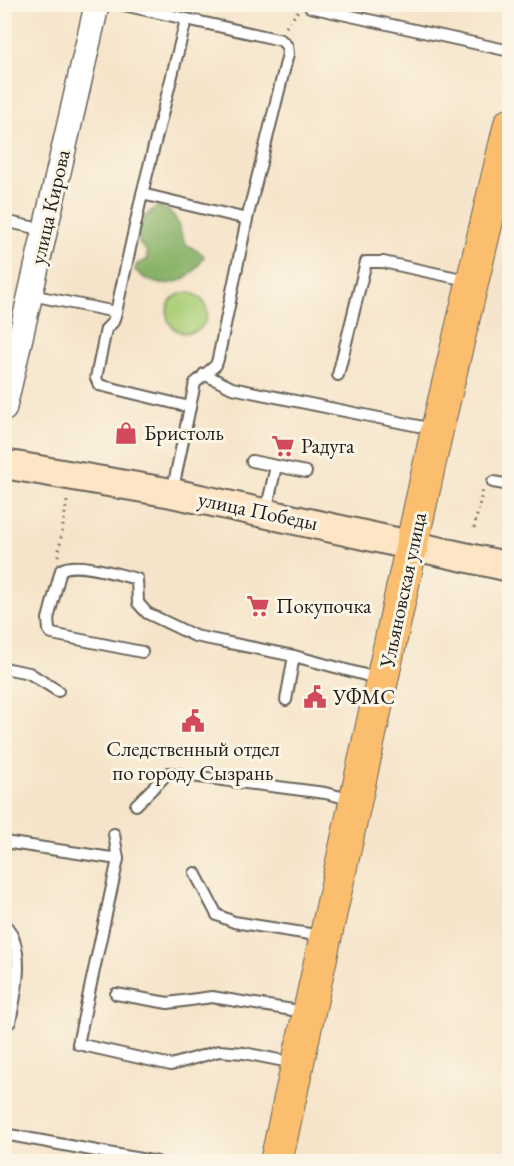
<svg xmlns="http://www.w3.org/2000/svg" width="514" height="1166" font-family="'EB Garamond',serif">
  <rect width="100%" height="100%" fill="#fcf5e5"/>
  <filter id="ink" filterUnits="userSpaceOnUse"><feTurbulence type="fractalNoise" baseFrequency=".0167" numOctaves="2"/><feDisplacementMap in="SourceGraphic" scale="12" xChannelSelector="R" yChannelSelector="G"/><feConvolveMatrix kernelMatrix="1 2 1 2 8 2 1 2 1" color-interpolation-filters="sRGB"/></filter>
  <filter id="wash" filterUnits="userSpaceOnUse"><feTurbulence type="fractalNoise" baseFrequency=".008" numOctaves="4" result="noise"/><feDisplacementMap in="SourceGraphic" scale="24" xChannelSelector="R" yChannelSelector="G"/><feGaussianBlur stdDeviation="1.35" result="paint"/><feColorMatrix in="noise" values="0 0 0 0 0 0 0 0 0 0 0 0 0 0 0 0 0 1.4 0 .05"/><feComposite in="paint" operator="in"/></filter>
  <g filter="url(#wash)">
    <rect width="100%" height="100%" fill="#f5e4c9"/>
    <circle fill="#acd079" stroke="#64764a" stroke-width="1.5" cx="187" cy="313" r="20"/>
    <path fill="#89b269" stroke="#526742" stroke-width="1.5" d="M158 206C182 215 175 224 185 242 190 250 199 249 204 256 190 285 158 294 135 270L137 264 147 260V251C128 238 143 215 158 206Z"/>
  </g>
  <g filter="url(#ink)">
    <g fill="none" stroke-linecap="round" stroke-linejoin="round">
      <g stroke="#686259" stroke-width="14">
        <g id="service">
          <path d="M119 4 281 40 287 46 288 54 247 219 218 359 216 365 195 383 172 493"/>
          <path d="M310 7 510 51"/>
          <path d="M186 20 142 194 116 312 113 322 106 329 96 378 99 385 190 407"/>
          <path d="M142 194 247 219"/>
          <path d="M4 221 45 230"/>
          <path d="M31 295 116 312"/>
          <path d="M204 374 232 388 433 429"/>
          <path d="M338 375 366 262H383L471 281"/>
          <path d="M252 461 306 472"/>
          <path d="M493 482 510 485"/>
          <path d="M266 512 276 466"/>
          <path d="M142 652 52 634 49 630 48 619 61 570C75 560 120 575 137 579L138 603 147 613 195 636 294 656 380 679"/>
          <path d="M4 668 29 673 58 691"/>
          <path d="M286 700 294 656"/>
          <path d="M136 805 168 773 325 793 354 800"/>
          <path d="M4 842 118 859 114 834"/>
          <path d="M118 859 78 1044 171 1065 219 1051 244 1053 294 1063"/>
          <path d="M195 873 217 915 234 922 322 936"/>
          <path d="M4 923C27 949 16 992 10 1022"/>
          <path d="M116 994 168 1003 212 997 305 1012"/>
          <path d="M4 1134 157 1162"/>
        </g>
      </g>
      <g stroke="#686259" stroke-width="27">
        <path id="tertiary" d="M4 409 97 4"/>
      </g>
      <g stroke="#686259" stroke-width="32">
        <path id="secondary" d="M4 464 172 493 510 567"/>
      </g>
      <g stroke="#686259" stroke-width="34">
        <path id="primary" d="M276 1162 437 430 510 124"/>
      </g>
      <g stroke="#686259" stroke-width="3" stroke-dasharray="1.5 4.5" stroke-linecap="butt">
        <path d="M286 27 298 11"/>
        <path d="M474 528 483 489"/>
        <path d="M58 556 67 501"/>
      </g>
      <use href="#service" stroke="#fff" stroke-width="10"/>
      <use href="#tertiary" stroke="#fff" stroke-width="24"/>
      <use href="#secondary" stroke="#fde5c5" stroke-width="28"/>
      <use href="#primary" stroke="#fbbe6e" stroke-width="32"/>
    </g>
  </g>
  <defs>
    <g id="shop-bare" transform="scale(1.8)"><path d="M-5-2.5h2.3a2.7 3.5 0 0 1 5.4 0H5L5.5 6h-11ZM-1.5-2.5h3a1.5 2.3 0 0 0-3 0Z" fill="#d1495b" stroke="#fcf5e5" stroke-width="2.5" paint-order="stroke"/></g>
    <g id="supermarket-bare" transform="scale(1.8)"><path d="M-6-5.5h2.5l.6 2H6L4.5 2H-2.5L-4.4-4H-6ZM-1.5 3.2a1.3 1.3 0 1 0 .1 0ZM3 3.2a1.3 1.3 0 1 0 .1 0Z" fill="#d1495b" stroke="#fcf5e5" stroke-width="2.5" paint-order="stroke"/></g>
    <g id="civic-bare" transform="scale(1.8)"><path d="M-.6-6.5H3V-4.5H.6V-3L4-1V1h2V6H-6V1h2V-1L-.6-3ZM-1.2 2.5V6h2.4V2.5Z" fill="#d1495b" stroke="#fcf5e5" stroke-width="2.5" paint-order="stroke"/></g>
  </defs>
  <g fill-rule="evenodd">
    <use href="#shop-bare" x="126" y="433"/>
    <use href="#supermarket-bare" x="283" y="446"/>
    <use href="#supermarket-bare" x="258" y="606"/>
    <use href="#civic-bare" x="315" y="697"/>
    <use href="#civic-bare" x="193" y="721"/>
  </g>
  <g text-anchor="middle" stroke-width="6" stroke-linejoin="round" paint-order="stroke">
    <g font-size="21" fill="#1c1c1c" stroke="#fcf5e5">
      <text transform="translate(50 207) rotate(-77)" y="7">улица Кирова</text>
      <text transform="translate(258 511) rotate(12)" y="7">улица Победы</text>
      <text transform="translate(403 590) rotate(-78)" y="7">Ульяновская улица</text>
    </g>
    <g font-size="21" fill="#1c1c1c" stroke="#fcf5e5" text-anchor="start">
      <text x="144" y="440">Бристоль</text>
      <text x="301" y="453">Радуга</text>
      <text x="276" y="613">Покупочка</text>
      <text x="333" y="704">УФМС</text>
      <text x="193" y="756" text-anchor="middle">Следственный отдел<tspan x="193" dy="24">по городу Сызрань</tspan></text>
    </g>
  </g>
  <rect width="514" height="1166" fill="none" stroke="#fcf5e5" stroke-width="24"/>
</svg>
